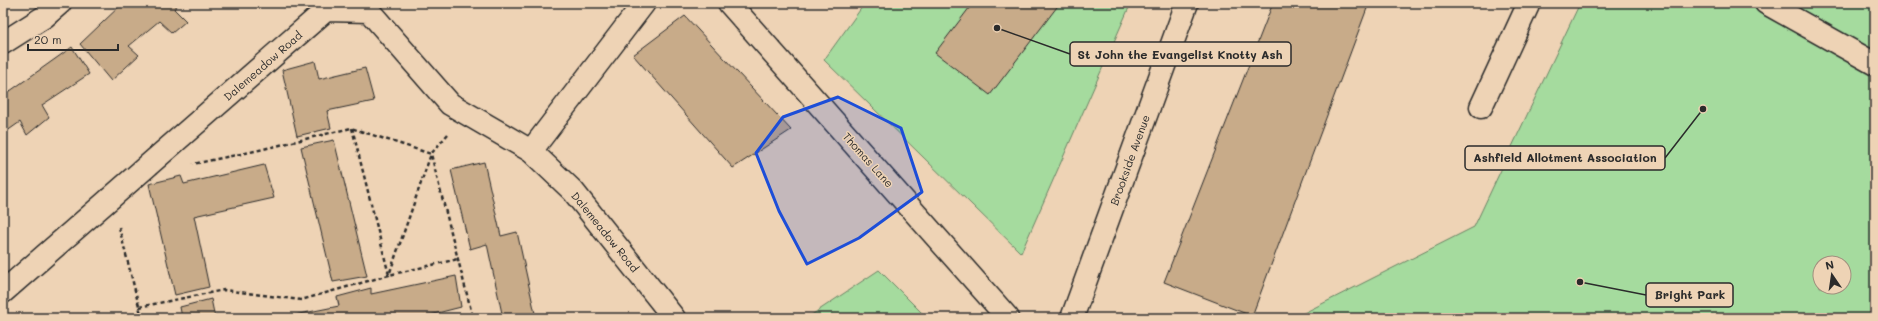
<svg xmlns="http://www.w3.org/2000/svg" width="1878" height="321" font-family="Mali,sans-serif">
  <rect width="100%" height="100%" fill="#eed3b5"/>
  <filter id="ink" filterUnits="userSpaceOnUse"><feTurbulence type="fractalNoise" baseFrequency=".025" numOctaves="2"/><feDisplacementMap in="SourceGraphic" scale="8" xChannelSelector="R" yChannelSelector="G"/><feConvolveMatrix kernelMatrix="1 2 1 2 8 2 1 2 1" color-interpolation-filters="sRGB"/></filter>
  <g filter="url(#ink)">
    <g fill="#a5db9e" stroke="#688364" fill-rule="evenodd">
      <path d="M865 3H1131L1021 253 824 60Z"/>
      <path d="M1580 3H1875V318H1294L1474 227ZM1820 263H1844V287H1820Z"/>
      <path d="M879 270 927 318H807Z"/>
    </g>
    <g fill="#c8ab89" stroke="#2b2b2b">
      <path d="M123 3H179L174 9 186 21 172 33 159 21 129 46 139 55 111 81 80 44Z"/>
      <path d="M973 3H1060L990 95 935 53Z"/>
      <path d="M1273 3H1369L1252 316 1164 282Z"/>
      <path d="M685 16 791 130 733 168 633 55Z"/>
      <path d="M72 47 89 74 42 105 49 117 27 135 20 122 3 134V96Z"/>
      <path d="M315 61 319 79 365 68 374 101 327 111 331 128 297 136 282 70Z"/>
      <path d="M334 140 367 276 333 282 301 147Z"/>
      <path d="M484 162 501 236 517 232 536 318H503L487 244 470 249 451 170Z"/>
      <path d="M264 165 274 198 194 216 209 287 175 295 149 184 181 176 184 184Z"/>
      <path d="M456 276 461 307 418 318H279L339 306 337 297 371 288V294Z"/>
      <path d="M211 299 215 318H182L180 307Z"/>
    </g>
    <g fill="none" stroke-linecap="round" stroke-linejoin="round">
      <g stroke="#2b2b2b" stroke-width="25">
        <g id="minor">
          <path d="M644 3 531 151 573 191 674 318"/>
          <path d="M729 3 1008 318"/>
          <path d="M1766 3 1875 64"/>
          <path d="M3 43 44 17 60 3"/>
          <path d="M1481 107 1529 3"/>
          <path d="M3 292 326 10 369 11 450 104 531 151"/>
          <path d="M1072 318 1187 3"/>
        </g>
      </g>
      <g stroke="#2b2b2b" stroke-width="2.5" stroke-dasharray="4 3" stroke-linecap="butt">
        <path d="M352 128 389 275 458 259"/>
        <path d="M448 134 431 154 473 318"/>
        <path d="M119 227 142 318"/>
        <path d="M139 307 224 290 301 300 389 275 431 154 351 128 255 151 193 164"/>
      </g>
      <use href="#minor" stroke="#eed3b5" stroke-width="22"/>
    </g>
  </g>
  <path fill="#1d4ed8" fill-opacity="0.2" stroke="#1d4ed8" stroke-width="3" stroke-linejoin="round" d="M838 97 901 128 922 192 859 238 807 264 779 211 756 153 783 117Z"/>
  <g text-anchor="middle" stroke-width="3" stroke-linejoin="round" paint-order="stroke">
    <g font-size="11" fill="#2b2b2b" stroke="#eed3b5">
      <text transform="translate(263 66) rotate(-41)" y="4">Dalemeadow Road</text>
      <text transform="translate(868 160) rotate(48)" y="4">Thomas Lane</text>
      <text transform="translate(1130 160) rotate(-70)" y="4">Brookside Avenue</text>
      <text transform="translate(605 232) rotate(51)" y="4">Dalemeadow Road</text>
    </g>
  </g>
  <path fill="none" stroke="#2b2b2b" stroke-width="1.5" d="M997 28L1070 54M1703 109L1665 158M1580 282L1646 295"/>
  <g fill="#2b2b2b" stroke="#eed3b5" stroke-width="1.5">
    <circle cx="997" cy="28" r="4"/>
    <circle cx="1703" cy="109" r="4"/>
    <circle cx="1580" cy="282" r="4"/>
  </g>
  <g fill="#eed3b5" stroke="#2b2b2b" stroke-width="1.5">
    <rect x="1070" y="42" width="221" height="24" rx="4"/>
    <rect x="1465" y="146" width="200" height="24" rx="4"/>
    <rect x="1646" y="283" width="87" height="24" rx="4"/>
  </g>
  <g font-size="12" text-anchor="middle" font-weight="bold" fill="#2b2b2b">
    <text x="1180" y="59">St John the Evangelist Knotty Ash</text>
    <text x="1565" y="162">Ashfield Allotment Association</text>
    <text x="1690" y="299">Bright Park</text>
  </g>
  <rect width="1878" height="321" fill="none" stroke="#eed3b5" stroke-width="16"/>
  <rect x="8" y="8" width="1862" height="305" fill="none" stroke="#2b2b2b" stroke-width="1.5" filter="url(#ink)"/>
  <g transform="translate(1832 275) rotate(347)"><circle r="19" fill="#eed3b5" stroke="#a0907e"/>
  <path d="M0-3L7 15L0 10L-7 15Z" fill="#2b2b2b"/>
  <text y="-6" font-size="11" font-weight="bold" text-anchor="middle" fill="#2b2b2b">N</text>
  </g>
  <path d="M28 44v6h90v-6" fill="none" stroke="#2b2b2b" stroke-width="2"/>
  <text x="34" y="44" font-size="12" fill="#2b2b2b" stroke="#eed3b5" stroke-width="3" paint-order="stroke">20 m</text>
</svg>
